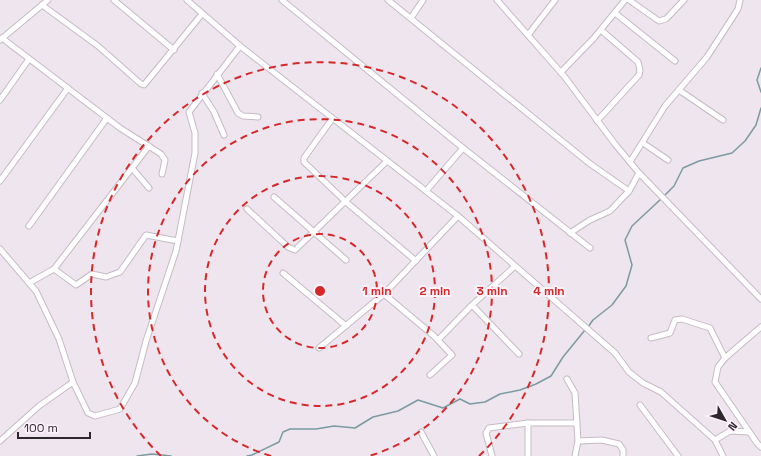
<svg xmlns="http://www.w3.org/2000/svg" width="761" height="456" font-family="'Space Grotesk',sans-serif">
  <rect width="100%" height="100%" fill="#efe5ef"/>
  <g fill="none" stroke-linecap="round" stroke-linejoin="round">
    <g stroke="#7b9ba1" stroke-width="1.5">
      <path d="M761 68 757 80 761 92"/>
      <path d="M664 196 674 186 683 168 699 161 732 153 745 141 756 125 761 108"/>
      <path d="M588 327 593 320 612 305 626 286 632 265 625 240 632 226 661 199"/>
      <path d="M137 456 152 454 171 456"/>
      <path d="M247 456 252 455 279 442 283 432 290 429H316L334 426 355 428 373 417 398 411 418 400 443 408 460 399 470 404 485 402 500 394 520 390 536 384 551 376 563 357 585 330"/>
    </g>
    <g stroke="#c5bbc5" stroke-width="7">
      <g id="street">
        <path d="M114 0 174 50"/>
        <path d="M187 0 240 46 458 216 615 353 629 372 643 383 661 392 715 440"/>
        <path d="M282 0 463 148 590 248"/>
        <path d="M388 0 589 163 629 191"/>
        <path d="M497 0 564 76 615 144 639 173 761 299"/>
        <path d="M629 0 659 21 666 19 684 0"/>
        <path d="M42 5 98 46 141 84 144 85 202 14"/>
        <path d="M615 13 675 61"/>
        <path d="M411 18 423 0"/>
        <path d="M528 35 555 0"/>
        <path d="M2 38 120 128 161 154 165 160 162 174"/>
        <path d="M0 40 48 0"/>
        <path d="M561 72 594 38 625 0"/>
        <path d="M217 74 238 113 243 116 258 117"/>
        <path d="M679 90 723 120"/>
        <path d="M202 93 214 112 224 135"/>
        <path d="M0 100 29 59"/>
        <path d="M332 119 304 158V162L346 202 416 261"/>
        <path d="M597 121 639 75 640 70 638 62 601 30"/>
        <path d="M643 143 668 160"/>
        <path d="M630 162 665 106 707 57 738 9 740 0"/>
        <path d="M132 168 149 188"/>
        <path d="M0 181 68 88"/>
        <path d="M426 191 463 148"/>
        <path d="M274 197 346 260"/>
        <path d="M247 209 288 247 295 250 387 161"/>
        <path d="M29 226 107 118"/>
        <path d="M570 233 590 220 610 211 629 191 639 173"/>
        <path d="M0 249 36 291 59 339 73 382 88 413 95 416 120 409 135 383 146 341 176 251 195 153V133L189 112 240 46"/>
        <path d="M54 269 76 285 92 274 106 277 120 272 146 235 178 241"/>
        <path d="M283 273 346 326"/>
        <path d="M29 283 54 269 149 146"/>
        <path d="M384 294 434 336 452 355 430 375"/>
        <path d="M472 305 519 354"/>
        <path d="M651 338 670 333 675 320 682 319 710 328 725 358 761 327"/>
        <path d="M438 340 472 305 514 267"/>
        <path d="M319 348 384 294 458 216"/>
        <path d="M725 358 718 367 715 382 757 443 761 447"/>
        <path d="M567 379 575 393 578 441 575 456"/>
        <path d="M640 405 678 456"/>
        <path d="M421 432 434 456"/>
        <path d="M0 441 39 406 73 382"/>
        <path d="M578 441 602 440 619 444 623 450V456"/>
        <path d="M492 456 486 433 489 428 528 423H577"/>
        <path d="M528 456V423"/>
        <path d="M723 456 715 440 730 431 749 432"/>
      </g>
    </g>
    <use href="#street" stroke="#fff" stroke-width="5"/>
  </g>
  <g fill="none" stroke="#d62828" stroke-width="2" stroke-dasharray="7 5">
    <circle cx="320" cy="291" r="57"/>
    <circle cx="320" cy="291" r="115"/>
    <path d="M271 456A172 172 0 1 1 369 456"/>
    <path d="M161 456A229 229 0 1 1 479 456"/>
  </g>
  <circle cx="320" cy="291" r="6" fill="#d62828" stroke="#fcf2fc" stroke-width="2"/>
  <g font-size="12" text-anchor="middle" font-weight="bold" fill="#d62828" stroke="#fcf2fc" stroke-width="4" stroke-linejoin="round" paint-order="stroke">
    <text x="377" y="295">1 min</text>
    <text x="435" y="295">2 min</text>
    <text x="492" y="295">3 min</text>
    <text x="549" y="295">4 min</text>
  </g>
  <g transform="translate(725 420) rotate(129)" stroke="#fcf2fc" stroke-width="3" paint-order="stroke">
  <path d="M0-3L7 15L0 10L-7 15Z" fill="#2c282c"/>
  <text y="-6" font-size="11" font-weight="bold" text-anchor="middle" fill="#2c282c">N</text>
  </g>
  <path d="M18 432v6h72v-6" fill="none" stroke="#2c282c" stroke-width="2"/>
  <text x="24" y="432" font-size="12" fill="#2c282c" stroke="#fcf2fc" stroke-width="3" paint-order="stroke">100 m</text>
</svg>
